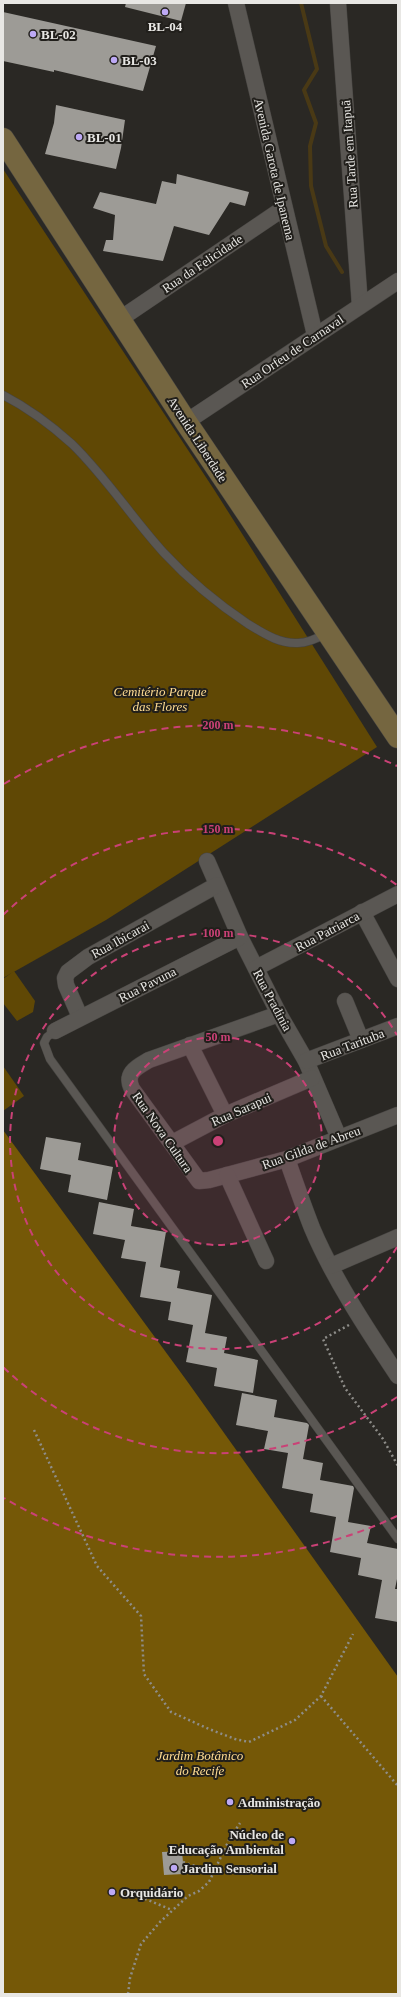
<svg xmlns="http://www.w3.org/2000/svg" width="401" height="1997" font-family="'Times New Roman',serif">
  <rect width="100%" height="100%" fill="#2a2824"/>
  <g fill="#604805">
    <path d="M3 169 215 491 377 747 106 920 3 978Z"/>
    <path d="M14 971 35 1001 33 1012 17 1021 3 1003V979Z"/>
    <path d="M3 1066 24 1096 3 1111Z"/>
  </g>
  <path fill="#755807" d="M3 1130 187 1381 398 1677V1994H3Z"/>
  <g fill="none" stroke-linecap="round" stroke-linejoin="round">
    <path stroke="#493915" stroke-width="4" d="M301 3 317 69 304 90 316 123 310 146 311 186 326 246 342 272"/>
  </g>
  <g fill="#9d9b96">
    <path d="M126 3H186L181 21 125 7Z"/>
    <path d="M3 12 156 46 143 91 54 70V72L3 61Z"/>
    <path d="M56 105 125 120 121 148 116 169 45 154 54 123Z"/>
    <path d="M177 174 249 192 245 206 230 202 209 235 174 226 163 261 103 251 106 240H113L115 215 93 208 100 192 156 204 162 181 176 184Z"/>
    <path d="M46 1137 81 1143 78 1160 113 1167 107 1200 68 1192 71 1175 40 1169Z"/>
    <path d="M99 1202 134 1209 131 1226 166 1232 160 1267 180 1271 177 1288 212 1295 205 1333 227 1337 224 1353 258 1360 253 1393 214 1386 217 1368 186 1362 193 1325 168 1320 171 1302 140 1297 146 1262 121 1258 125 1240 93 1234Z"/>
    <path d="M242 1393 277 1400 274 1417 307 1423 309 1425 303 1459 323 1463 320 1480 353 1486 354 1488 348 1522 371 1526 367 1543 398 1549V1574L395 1589H398V1622L375 1618 382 1580 358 1575 361 1558 330 1552 336 1517 310 1512 313 1494 282 1488 288 1453 264 1449 268 1431 236 1425Z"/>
    <path d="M182 1851 184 1874 164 1875 162 1852Z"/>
  </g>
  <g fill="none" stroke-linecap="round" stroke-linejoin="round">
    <g stroke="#464441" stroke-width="9">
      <g id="lane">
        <path d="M3 395C28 408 51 425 72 444 106 477 132 518 164 553 189 580 218 604 248 624 263 633 279 644 298 643 308 643 318 638 327 633"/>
        <path d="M55 1031 47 1037 44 1043 50 1059 398 1539"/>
      </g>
    </g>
    <g stroke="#464441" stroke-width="17">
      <g id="street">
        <path d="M236 3 315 335"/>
        <path d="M338 3 360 306"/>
        <path d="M120 319 284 208"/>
        <path d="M186 422 398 281"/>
        <path d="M207 861 240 937 279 1014 306 1061 339 1138"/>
        <path d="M362 912 398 979"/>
        <path d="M256 968 398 894"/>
        <path d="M345 1001 361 1040"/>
        <path d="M279 1014 149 1060C137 1067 124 1073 132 1089L199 1181 209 1180 287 1159 398 1115"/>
        <path d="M80 1017 66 985 65 978 68 972 88 957 217 885"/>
        <path d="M55 1031 240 937"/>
        <path d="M190 1045 225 1115"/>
        <path d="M306 1061 398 1026"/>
        <path d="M172 1143 225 1115 312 1078"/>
        <path d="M287 1159C295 1182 303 1205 312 1228 333 1278 368 1331 398 1376"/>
        <path d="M227 1175 266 1261"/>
        <path d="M331 1266 398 1237"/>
      </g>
    </g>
    <g stroke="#464441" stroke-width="23">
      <path id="secondary" d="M3 139 186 422 398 737"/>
    </g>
    <g stroke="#8e8d89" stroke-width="2.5" stroke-dasharray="2 3" stroke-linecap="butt">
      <path d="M349 1325 323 1339 345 1388 383 1439 398 1466"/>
      <path d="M34 1430 97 1566 141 1616 144 1674 171 1712 209 1729 235 1739 249 1742 295 1720 321 1696 353 1634"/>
      <path d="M321 1696 398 1786"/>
      <path d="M183 1862 213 1872"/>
      <path d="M131 1893 172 1910"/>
      <path d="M128 1994 130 1978 141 1944 160 1922 188 1896 199 1891 209 1882 229 1840 240 1823"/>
    </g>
    <use href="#lane" stroke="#5a5753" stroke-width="8"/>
    <use href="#street" stroke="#5a5753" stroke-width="16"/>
    <use href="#secondary" stroke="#756640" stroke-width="22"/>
  </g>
  <circle cx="218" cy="1141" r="104" fill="#ca4176" fill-opacity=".12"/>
  <g fill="none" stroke="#ca4176" stroke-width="2" stroke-dasharray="7 5">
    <circle cx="218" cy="1141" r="104"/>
    <path d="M397 1247A208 208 0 1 1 397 1035"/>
    <path d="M397 1397A312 312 0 0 1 3 1367M3 915A312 312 0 0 1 397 885"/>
    <path d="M397 1516A416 416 0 0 1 4 1498M4 784A416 416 0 0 1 397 766"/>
  </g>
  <g fill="#bda9f5" stroke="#211f1b" stroke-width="1.5">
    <circle cx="165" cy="12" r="4"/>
    <circle cx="33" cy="34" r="4"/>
    <circle cx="114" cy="60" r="4"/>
    <circle cx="79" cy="137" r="4"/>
    <circle cx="230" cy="1802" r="4"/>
    <circle cx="292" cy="1841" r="4"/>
    <circle cx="174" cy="1868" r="4"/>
    <circle cx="112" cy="1892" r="4"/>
  </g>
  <g text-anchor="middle" stroke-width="4" stroke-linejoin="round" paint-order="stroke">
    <g font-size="13" font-weight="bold" fill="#e8e7e4" stroke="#211f1b" text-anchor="start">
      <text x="165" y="31" text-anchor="middle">BL-04</text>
      <text x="41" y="39">BL-02</text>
      <text x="122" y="65">BL-03</text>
      <text x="87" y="142">BL-01</text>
      <text x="238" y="1807">Administração</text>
      <text x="284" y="1839" text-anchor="end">Núcleo de<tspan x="284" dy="15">Educação Ambiental</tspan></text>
      <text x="182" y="1873">Jardim Sensorial</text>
      <text x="120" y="1897">Orquidário</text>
    </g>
    <g font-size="13" fill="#e8e7e4" stroke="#211f1b">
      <text transform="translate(349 154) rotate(-94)" y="5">Rua Tarde em Itapuã</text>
      <text transform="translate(275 169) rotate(77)" y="5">Avenida Garota de Ipanema</text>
      <text transform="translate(202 263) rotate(-34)" y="5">Rua da Felicidade</text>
      <text transform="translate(292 351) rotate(-34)" y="5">Rua Orfeu de Carnaval</text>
      <text transform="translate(198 439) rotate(57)" y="5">Avenida Liberdade</text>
      <text transform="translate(327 931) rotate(-28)" y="5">Rua Patriarca</text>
      <text transform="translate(120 939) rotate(-29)" y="5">Rua Ibicarai</text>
      <text transform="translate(147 984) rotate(-27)" y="5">Rua Pavuna</text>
      <text transform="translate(273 1000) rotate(62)" y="5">Rua Pradinia</text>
      <text transform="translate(352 1044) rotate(-21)" y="5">Rua Tarituba</text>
      <text transform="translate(241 1109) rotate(-24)" y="5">Rua Sarapui</text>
      <text transform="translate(163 1132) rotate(55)" y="5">Rua Nova Cultura</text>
      <text transform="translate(311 1147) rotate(-20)" y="5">Rua Gilda de Abreu</text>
    </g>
    <g font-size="13" font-style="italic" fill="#ffdc92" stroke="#211f1b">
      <text x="160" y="696">Cemitério Parque<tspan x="160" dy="15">das Flores</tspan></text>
      <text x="200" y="1760">Jardim Botânico<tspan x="200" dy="15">do Recife</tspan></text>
    </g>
  </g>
  <circle cx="218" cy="1141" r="6" fill="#ca4176" stroke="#211f1b" stroke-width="2"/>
  <g font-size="12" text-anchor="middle" font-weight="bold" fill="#ca4176" stroke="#211f1b" stroke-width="4" stroke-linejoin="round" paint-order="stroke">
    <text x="218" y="729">200 m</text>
    <text x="218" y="833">150 m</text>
    <text x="218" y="937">100 m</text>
    <text x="218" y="1041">50 m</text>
  </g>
  <rect width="401" height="1997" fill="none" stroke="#e8e7e4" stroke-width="8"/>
</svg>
